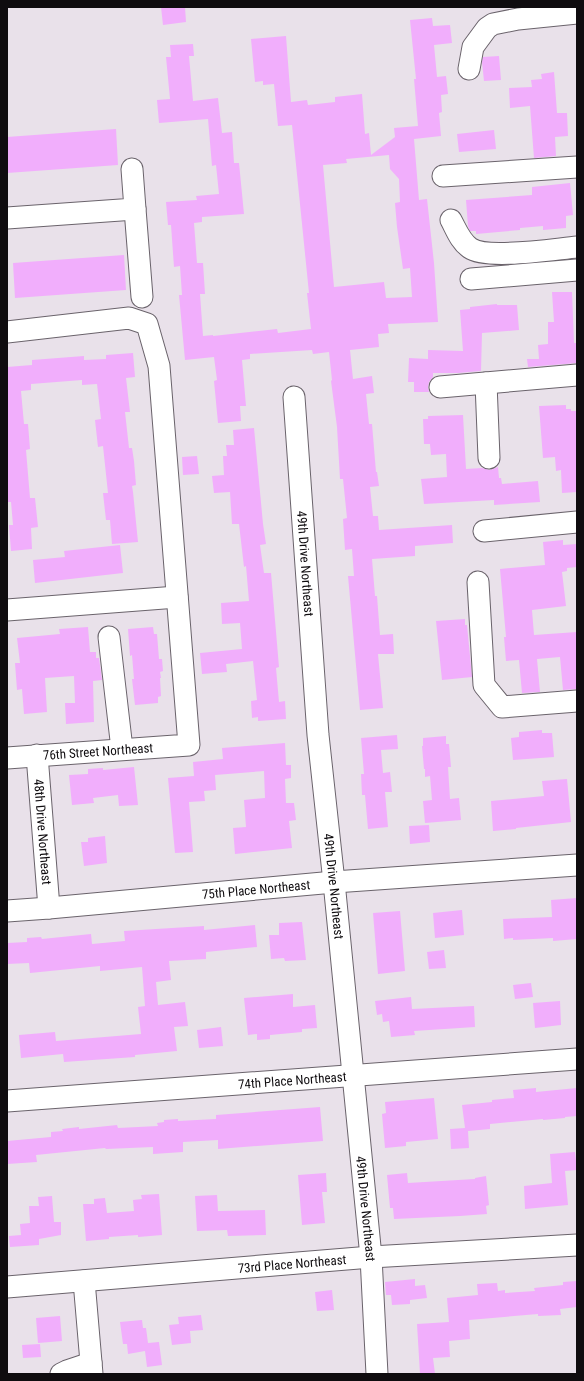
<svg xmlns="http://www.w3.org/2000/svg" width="584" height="1381" font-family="'Roboto Condensed',sans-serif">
  <rect width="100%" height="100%" fill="#e9e1ea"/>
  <g fill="#f1aefc" fill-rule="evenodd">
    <path d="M161 7H185L186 22 163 25Z"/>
    <path d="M432 18 433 26 450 25 452 43 434 45 437 77 446 76 448 94 441 95 442 112 439 113 441 136 414 139 419 200 427 199 434 263 438 322 388 324 389 333 378 334 379 347 350 350 353 379 372 376 374 393 366 394 369 424H372L376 472H377L379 486 370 487 373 516H378L379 530 452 525 453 543 415 546V556L372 559 375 596H377L380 635 393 634 394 654H378L383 708 360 710 348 576H354L352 549 345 550 343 519 347 518 343 479H340L337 427 331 381 332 380 329 352 313 354 312 350 250 354V359L242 360 246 406H240L241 421 218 423 214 381 217 380 214 357 185 360 179 295H182L180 266 174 267 171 225H168L166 202 197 200 196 196 219 194 216 165 212 166 208 119 159 123 157 100 170 99 166 57H171L170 45 193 44 194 56H189L193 101 218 98 222 133 232 132 234 163H239L244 214 202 217V222L194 223 197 263H203L205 294H200L203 336 213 335V336L277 329 278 333 311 329 307 293H309L292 125 278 126 274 84 263 85V81L255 82 251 39 286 36 291 102 307 100 308 105 335 102V97L362 94 365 134 369 133 371 155 395 137 394 128 418 126 414 79H416L410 20ZM389 155 390 169 399 179 400 202 395 203 397 227 403 269 410 268 412 297 386 298 384 282 334 287 323 165 347 163 346 159Z"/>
    <path d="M499 56 501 80 484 81 482 62 483 57Z"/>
    <path d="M554 72 557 113H567L568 136 555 137 556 156 534 158 530 106 510 108 509 88 532 87 531 80 542 79 541 74Z"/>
    <path d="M116 129 118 165 7 173V137Z"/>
    <path d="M494 130 496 149 459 152 457 134Z"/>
    <path d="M570 183 573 215 566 216V228L543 230V226L520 228V230L476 234V231H470L468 226 466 200 532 195V187Z"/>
    <path d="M124 255 126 290 15 298 13 263Z"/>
    <path d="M552 292H572L574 343H577V363L528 367 527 359H539L538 345 548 344V322H554Z"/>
    <path d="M497 304V305H517L519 330 482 333 481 371 458 373H433V377L429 382 428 388 429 392H414V382H408L409 358 428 359V350L463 351 460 310 470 309V307Z"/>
    <path d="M133 353 135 377 126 378 130 412H125L129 448H132L134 461 136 485 132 486 133 492 138 542 112 544 110 520H106L103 493H108L103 446 98 447 95 420 101 419 97 384 82 385V380L31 384V390L21 391 24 424H28L30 449 26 450 30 498H35L38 527 31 528 32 549 11 551 9 525H13L11 502H7V367L32 365V360L84 356V360L106 359V355Z"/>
    <path d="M566 405V409H571V411H577V492L562 493 561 470 556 471 555 457 543 458 539 406Z"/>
    <path d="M463 415 466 469 482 468 490 470 498 467 499 478H501L502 484 538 481 540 502 494 505V500L424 504 421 479 447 477 446 454 431 455 430 444H424L423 419H428V416Z"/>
    <path d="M254 428 263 524 266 544 260 545 264 573H271L279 667 276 668 279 702 285 701 286 719 258 721V717L252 718 251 701 257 700 253 661 226 664 227 672 202 674 200 653 242 649 240 623 222 624 221 603 249 601 246 566 244 567 239 524H232L230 492 214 493 212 476 224 475 223 456H227L226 445H234L233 430Z"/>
    <path d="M197 456 199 474 183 475 182 457Z"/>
    <path d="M563 540V545L577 544V567L567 568V571L562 572 566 606 532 610 534 635 577 632V689L563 690 560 657 537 659 540 692 522 693 519 660 506 661 504 637H506L500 569 545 565 543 542Z"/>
    <path d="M120 545 123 573 35 583 33 560 65 557 64 551Z"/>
    <path d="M465 619V625H467L472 677 442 680 436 621Z"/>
    <path d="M88 627 90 652H96V658H99L102 680 93 681 94 722 66 724 65 703H75L74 676 45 678 47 712 24 714 22 689 17 690 15 663H20L17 638 60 634 59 629Z"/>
    <path d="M153 627 154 634H157L159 659H162L163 671 160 672 161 678H160L161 696 158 697V703L135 705 132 679H134L132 655 130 656 128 629Z"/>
    <path d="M542 730V733H552L554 757 513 760 511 738 519 737V732Z"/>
    <path d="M397 735 398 749 381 750 383 773 390 772 392 792H385L388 827 368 829 365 795H362L361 774H364L361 738Z"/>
    <path d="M446 736V744H449L451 767H448L450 799 459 798 461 820 425 823 423 801 432 800 430 776 425 777V769H424L422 746H423V738Z"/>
    <path d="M285 743 286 765H291V778L285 779 286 803H294L296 820 289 821 292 848 235 854 233 828 246 827 244 800 265 798 264 771 215 775 216 790 204 791 205 801 189 802 193 852 175 853 168 778 194 776 193 762 223 759 222 748Z"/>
    <path d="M134 767 138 805 119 806 118 795 93 798 94 803 72 805 69 775 88 774V769L103 768V770Z"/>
    <path d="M567 779 571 822 516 828V829L493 831 491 801 544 796 542 781Z"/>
    <path d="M429 825 430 842 410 844 409 826Z"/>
    <path d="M105 836 107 863 84 866 81 842H88V838Z"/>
    <path d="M577 898V939L553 941V938L513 940V938L504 939 503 919 552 917 551 900Z"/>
    <path d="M462 910 464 935 435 938 433 913Z"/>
    <path d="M400 911 405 971 378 974 373 913Z"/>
    <path d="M302 922 306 960 285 961 284 958 271 959 269 935H279V923Z"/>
    <path d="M255 925 257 947 206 952V959L169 961 171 980 156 982 158 1005 185 1002 188 1026 174 1027 177 1051 135 1055V1057L64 1062 63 1054 21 1058 19 1035 55 1032 56 1041 141 1034 138 1007 145 1006 142 967 100 971V966L30 973 29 963 7 964V943L27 942V938L41 937 42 939 91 934 92 944 125 941 124 931 204 926V930Z"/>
    <path d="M444 950 446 968 429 969 427 952Z"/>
    <path d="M531 983 533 997 515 999 513 985Z"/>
    <path d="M293 994V1007L315 1005 317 1028 302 1029V1032L270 1035V1039L257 1040V1034L248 1035 244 998Z"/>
    <path d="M411 997 412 1009 474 1006 475 1027 414 1031 415 1035 391 1037 389 1021 383 1022 382 1014 377 1015 375 1001Z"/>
    <path d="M560 1001 561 1025 535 1028 533 1003Z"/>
    <path d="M221 1027 223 1046 199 1048 197 1030Z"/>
    <path d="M536 1088V1092L577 1088V1116L565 1117V1118L543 1120V1119L490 1124V1129L468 1131 469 1148 451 1149 450 1129 465 1128 462 1105 492 1102V1100L514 1098 513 1090Z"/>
    <path d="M434 1098 438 1139 406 1142V1146L385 1148 382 1114 386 1113 385 1102Z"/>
    <path d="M320 1107 323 1141 218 1149V1140L183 1142V1152L153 1154V1147L106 1149 105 1148 36 1155 37 1162 7 1164V1141L51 1137V1132L63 1131 62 1129 79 1127V1129L117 1125 118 1128 158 1126 157 1123 164 1122V1120L178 1119V1121L216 1119V1115Z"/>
    <path d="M575 1152 577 1170 565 1171 568 1205 525 1209 524 1186 552 1183 550 1154Z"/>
    <path d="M326 1173 327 1192H322L325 1223 302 1225 298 1175Z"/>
    <path d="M407 1173 408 1183 475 1179V1178L486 1176 489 1205 486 1206 487 1214 460 1216 394 1219 393 1208H390L387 1175Z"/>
    <path d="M159 1194 162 1235 138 1237V1235L109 1237V1239L86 1241 83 1204H94V1199L105 1198 107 1213 134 1211 133 1200 142 1199 141 1195Z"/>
    <path d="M217 1195 218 1211 265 1210 266 1235 228 1236 227 1230 197 1231 195 1196Z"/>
    <path d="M52 1196 54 1222H61V1235L39 1239V1245L10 1247 9 1236 21 1235 20 1224 30 1223 29 1206H39L38 1197Z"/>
    <path d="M415 1279V1286L425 1285 427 1298 410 1300V1304L392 1305 391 1295H386L385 1282Z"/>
    <path d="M577 1281V1307L560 1309 561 1315 538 1316V1314L469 1320 470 1339 449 1341 450 1357 433 1358 435 1374H420L417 1324 449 1322 447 1298 478 1295 477 1284 497 1283 498 1291 505 1290V1293L535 1291 534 1288 563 1285V1282Z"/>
    <path d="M332 1290 334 1310 317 1311 315 1292Z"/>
    <path d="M201 1315 203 1330 190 1331 191 1343 172 1345 169 1325 179 1324 178 1317Z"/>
    <path d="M60 1316 62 1341 38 1343 36 1318Z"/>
    <path d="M142 1320 143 1328H146L148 1343 159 1342 162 1365 147 1367 145 1351 128 1354 127 1344H123L120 1322Z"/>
    <path d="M40 1344 41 1357 23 1358 22 1345Z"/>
  </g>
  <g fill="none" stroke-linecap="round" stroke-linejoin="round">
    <g stroke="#6a636b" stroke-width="23">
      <g id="minor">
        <path d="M469 69 473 47 487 28 493 24 518 19 577 13"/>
        <path d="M443 176 577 167"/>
        <path d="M135 209 142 297"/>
        <path d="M7 218 135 209 132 169"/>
        <path d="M451 220C456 229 460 241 470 248 487 260 554 249 577 247"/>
        <path d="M471 279 577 270"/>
        <path d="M7 332 129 318 147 324 159 366 189 745 7 758"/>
        <path d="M486 383 489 458"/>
        <path d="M440 387 577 375"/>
        <path id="s1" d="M294 397 318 735 334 882 371 1257 377 1374"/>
        <path d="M484 531 577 522"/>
        <path d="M478 582 484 685 502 707 577 701"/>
        <path d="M7 610 177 597"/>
        <path d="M109 637 122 749"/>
        <path id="s2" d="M37 755 49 908"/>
        <path id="s3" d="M7 911 49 908 334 882 577 865"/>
        <path id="s4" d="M7 1101 577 1059"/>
        <path d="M84 1281 92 1374"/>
        <path id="s5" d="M7 1287 371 1257 577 1245"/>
        <path d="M61 1374 67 1371 91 1363"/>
      </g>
    </g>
    <use href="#minor" stroke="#fff" stroke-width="21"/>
  </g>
  <g text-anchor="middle" stroke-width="3" stroke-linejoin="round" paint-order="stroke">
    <g font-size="13" fill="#0f0c0f" stroke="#fff">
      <text dy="5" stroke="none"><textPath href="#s1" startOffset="167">49th Drive Northeast</textPath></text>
      <text transform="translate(98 751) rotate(-4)" y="5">76th Street Northeast</text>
      <text dy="5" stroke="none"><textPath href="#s2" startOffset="77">48th Drive Northeast</textPath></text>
      <text dy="5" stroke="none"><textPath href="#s1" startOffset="491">49th Drive Northeast</textPath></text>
      <text dy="5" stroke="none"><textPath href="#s3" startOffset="250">75th Place Northeast</textPath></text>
      <text dy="5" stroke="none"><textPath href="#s4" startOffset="286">74th Place Northeast</textPath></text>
      <text dy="5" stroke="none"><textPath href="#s1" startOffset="815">49th Drive Northeast</textPath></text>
      <text dy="5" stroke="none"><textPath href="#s5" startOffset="286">73rd Place Northeast</textPath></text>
    </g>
  </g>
  <rect width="584" height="1381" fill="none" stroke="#0f0c0f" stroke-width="16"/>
</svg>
